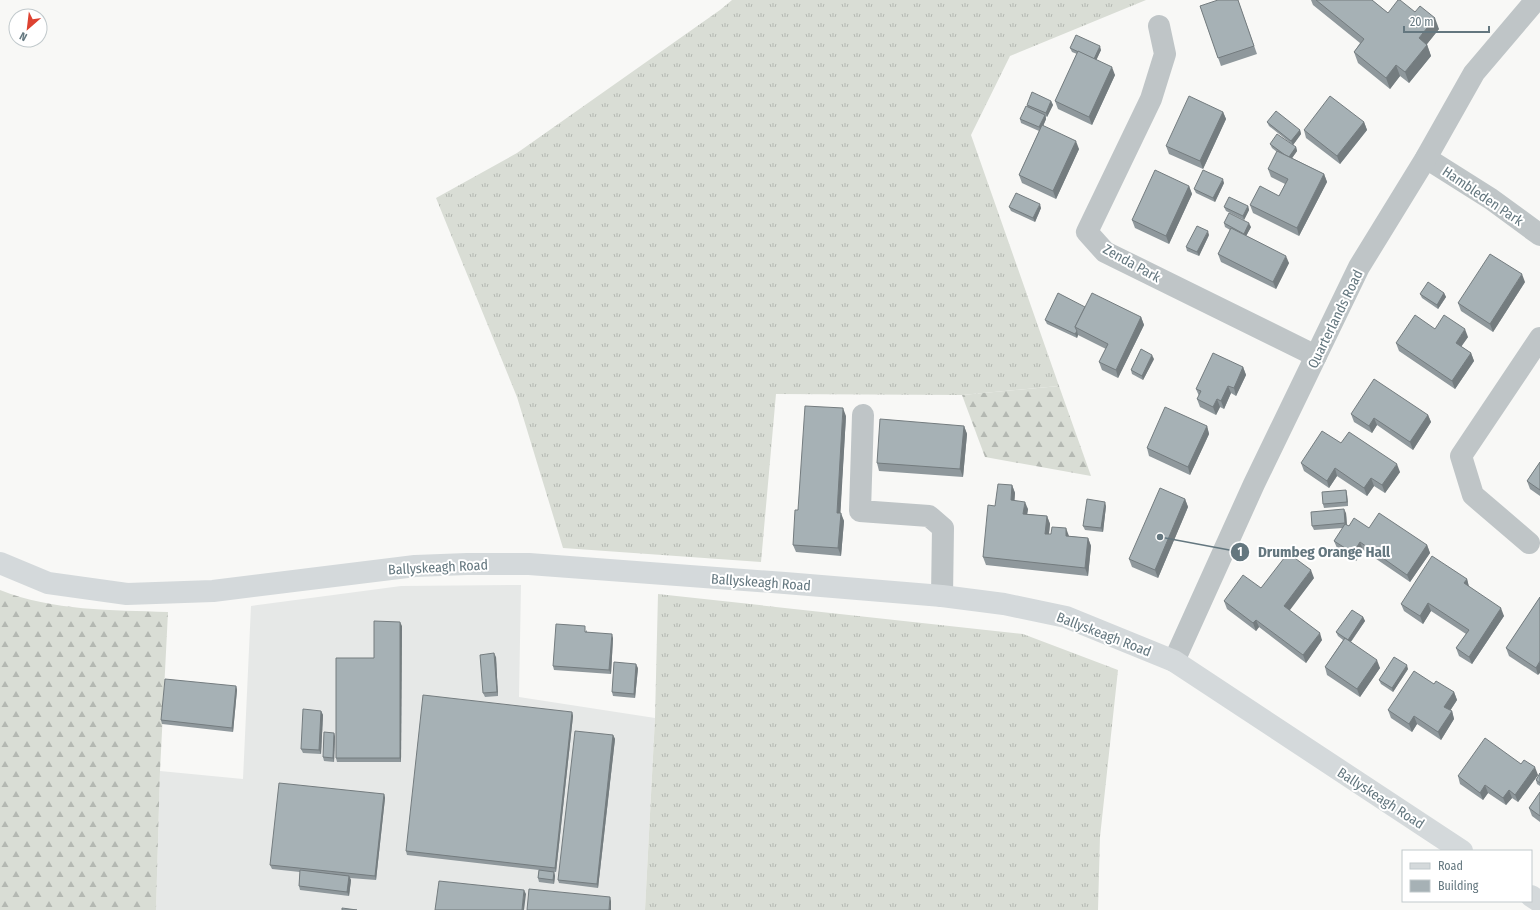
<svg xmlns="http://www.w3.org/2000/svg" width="1540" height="910" font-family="'Fira Sans Condensed',sans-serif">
  <defs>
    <pattern id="grass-tufts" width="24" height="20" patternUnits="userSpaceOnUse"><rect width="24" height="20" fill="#d9ddd5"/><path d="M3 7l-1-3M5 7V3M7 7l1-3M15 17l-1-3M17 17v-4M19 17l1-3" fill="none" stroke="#b4b8b2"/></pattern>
    <pattern id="forest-firs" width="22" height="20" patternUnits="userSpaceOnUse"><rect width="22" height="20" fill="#d9ddd5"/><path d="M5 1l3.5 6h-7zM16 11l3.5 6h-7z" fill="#b4b8b2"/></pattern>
  </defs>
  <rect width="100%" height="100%" fill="#f8f8f6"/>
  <path fill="#e6e8e7" d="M521 585 519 697 655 718 645 910H156L160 771 243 779 251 606 401 586Z"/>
  <g fill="url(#grass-tufts)">
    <path d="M732 0H1146L1010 56 971 135 1059 386 962 395 776 394 761 562 563 548 517 397 436 198 517 153 720 10Z"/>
    <path d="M658 594 1023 634 1118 670 1100 837 1098 910H645L655 718Z"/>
  </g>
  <g fill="url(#forest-firs)">
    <path d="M1059 386 1091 476 985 457 962 395Z"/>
    <path d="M0 590C53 611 112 610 168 612L160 771 156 910H0Z"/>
  </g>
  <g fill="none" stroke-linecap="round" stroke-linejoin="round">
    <g stroke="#bfc5c7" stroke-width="22">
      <path d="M1159 26 1165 54 1151 99 1087 232 1105 252 1316 356"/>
      <path d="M1426 158 1491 199 1540 235"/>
      <path d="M863 415 860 511 929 516 943 528 942 596"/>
      <path d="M1529 543 1473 495 1461 456 1540 338"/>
      <path d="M1174 661 1254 484 1359 267 1426 158 1474 73 1536 0"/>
    </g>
    <g stroke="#d4d9db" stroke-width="22">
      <path d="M0 563 48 583 127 594 213 591 415 566 467 564H529L785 583 942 596 1004 604 1066 617 1174 661 1462 851"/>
      <path d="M1531 896 1540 902"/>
    </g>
  </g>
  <g fill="#8f989c">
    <path d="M1238 0 1257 54 1221 66 1200 6Z"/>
    <path d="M1311 0H1372L1388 13 1415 12 1439 29 1427 44 1431 56 1409 83 1400 76 1390 89 1358 63 1354 52 1360 43 1313 5Z"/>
    <path d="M1070 48 1101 50 1096 60 1115 75 1092 125 1058 109 1055 101 1077 54 1072 52Z"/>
    <path d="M1051 101 1053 105 1047 117 1046 116V119L1043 126 1079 149 1056 199 1022 183 1019 175 1039 131 1021 123 1020 119 1028 107 1027 105Z"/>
    <path d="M1223 112 1226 119 1203 169 1169 154 1166 146Z"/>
    <path d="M1267 122 1300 130 1301 134 1293 145 1269 126Z"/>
    <path d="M1364 122 1367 130 1340 164 1306 138 1304 130Z"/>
    <path d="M1270 144 1296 147 1297 151 1292 158 1324 174 1327 182 1299 236 1253 213 1250 205 1279 196 1285 184 1271 177 1268 169 1277 152 1272 148Z"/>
    <path d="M1224 183 1215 202 1196 193 1194 189Z"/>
    <path d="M1189 186 1192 194 1169 244 1135 228 1132 220Z"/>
    <path d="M1248 206 1249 210 1244 220 1226 211 1224 207Z"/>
    <path d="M1009 207 1041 208 1035 222 1011 211Z"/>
    <path d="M1224 223 1251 227 1246 236 1289 263 1276 289 1221 262 1218 254 1230 230 1225 227Z"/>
    <path d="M1209 235 1199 256 1187 251 1186 247Z"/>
    <path d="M1525 282 1493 332 1461 311 1458 303Z"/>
    <path d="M1444 293 1446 297 1438 309 1422 298 1420 294Z"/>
    <path d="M1085 307 1141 317 1144 325 1118 378 1102 370 1099 362 1106 349 1078 335 1077 338 1047 324 1045 320Z"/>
    <path d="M1468 337 1461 346 1471 353 1474 361 1455 389 1399 351 1396 343Z"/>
    <path d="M1154 359 1143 380 1132 374 1131 370Z"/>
    <path d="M1243 367 1246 375 1236 396 1231 393 1224 409 1220 407 1216 415 1200 407 1197 399 1199 396 1196 389Z"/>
    <path d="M1351 414 1428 415 1431 422 1413 450 1377 425 1372 433 1354 422Z"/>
    <path d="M846 416 840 513 844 521 841 556 796 552 793 545 798 510Z"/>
    <path d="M964 426 967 434 963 477 879 471 877 463Z"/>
    <path d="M1207 426 1209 434 1190 475 1149 456 1147 448Z"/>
    <path d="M1341 443 1400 472 1385 493 1374 486 1367 496 1337 476 1329 488 1304 471 1301 463Z"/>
    <path d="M1540 462V496L1530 489 1527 481Z"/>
    <path d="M1012 485 1015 493 1014 501 1028 509 1027 514 1047 516 1050 524 1049 534 1088 538 1091 546 1088 576 986 565 983 557 995 506Z"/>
    <path d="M1346 490 1347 494 1348 506 1324 508 1323 504Z"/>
    <path d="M1185 499 1188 507 1158 578 1132 567 1129 559Z"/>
    <path d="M1106 506 1103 532 1085 530 1083 526Z"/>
    <path d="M1346 513 1347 525 1349 526 1369 528 1427 545 1430 553 1410 582 1363 550 1356 561 1337 548 1334 541 1343 528 1314 530 1312 526Z"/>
    <path d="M1314 578 1289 610 1322 640 1306 663 1259 627 1256 631 1227 609 1224 601 1261 588Z"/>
    <path d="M1467 579 1469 587 1504 616 1472 664 1459 656 1456 648 1466 634 1431 611 1423 624 1404 611 1401 604Z"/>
    <path d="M1540 597 1538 675 1509 656 1506 648Z"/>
    <path d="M1363 617 1365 621 1351 642 1380 668 1360 697 1327 675 1325 667 1343 640 1338 636 1336 632Z"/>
    <path d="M402 626 401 762H337L336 758 374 658Z"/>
    <path d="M587 630V632L613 638 611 674 554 670 553 666Z"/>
    <path d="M496 657 498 696 485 697 483 693Z"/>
    <path d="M638 668 635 698 613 696 612 692Z"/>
    <path d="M1408 669 1393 692 1381 684 1379 680Z"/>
    <path d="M1434 684 1454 692 1457 700 1450 711H1452L1454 719 1441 740 1417 724 1412 732 1391 718 1388 710Z"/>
    <path d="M236 686 237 690 233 732 162 724 161 720Z"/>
    <path d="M321 711 323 715 321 754 303 753 301 749Z"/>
    <path d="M572 712 573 716 556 872H554L555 876 554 884 539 882 538 878 539 870 407 855 406 851Z"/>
    <path d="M334 733 335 737 334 762 324 761 323 757Z"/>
    <path d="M613 735 615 739 598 888 559 883 558 880Z"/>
    <path d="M1521 764 1538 775 1518 802 1512 798 1506 805 1488 793 1483 800 1460 784 1458 776Z"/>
    <path d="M1540 773V786L1537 784 1536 780Z"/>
    <path d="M1540 792V822L1532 816 1529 808Z"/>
    <path d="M384 794 385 798 376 880 350 878 351 880 349 896 300 890 299 886 300 872 272 869 270 865Z"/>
  </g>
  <g fill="#747c7f">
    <path d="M1435 18 1439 29 1423 49 1419 38Z"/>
    <path d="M1427 45 1431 56 1409 83 1405 72Z"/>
    <path d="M1100 46 1101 50 1095 63 1094 59Z"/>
    <path d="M1396 65 1400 76 1390 89 1386 78Z"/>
    <path d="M1112 67 1115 75 1092 125 1089 117Z"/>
    <path d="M1051 101 1053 105 1047 117 1046 113Z"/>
    <path d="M1223 112 1226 119 1203 169 1200 161Z"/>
    <path d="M1045 115 1046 119 1041 131 1039 127Z"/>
    <path d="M1364 122 1367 130 1340 164 1337 156Z"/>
    <path d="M1300 130 1301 134 1293 145 1291 141Z"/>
    <path d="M1076 141 1079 149 1056 199 1053 191Z"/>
    <path d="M1296 147 1297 151 1290 161 1289 157Z"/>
    <path d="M1324 174 1327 182 1299 236 1297 228Z"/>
    <path d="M1223 179 1224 183 1215 202 1213 198Z"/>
    <path d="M1189 186 1192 194 1169 244 1166 236Z"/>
    <path d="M1040 204 1041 208 1035 222 1033 218Z"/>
    <path d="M1248 206 1249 210 1244 220 1243 216Z"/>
    <path d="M1249 223 1251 227 1245 238 1244 234Z"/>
    <path d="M1208 231 1209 235 1199 256 1197 252Z"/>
    <path d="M1286 256 1289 263 1276 289 1273 282Z"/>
    <path d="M1522 274 1525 282 1493 332 1490 324Z"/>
    <path d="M1444 293 1446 297 1438 309 1437 305Z"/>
    <path d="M1141 317 1144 325 1118 378 1116 370Z"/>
    <path d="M1465 329 1468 337 1459 350 1456 343Z"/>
    <path d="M1077 331 1078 335 1077 338 1075 334Z"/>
    <path d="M1471 353 1474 361 1455 389 1452 381Z"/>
    <path d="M1152 355 1154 359 1143 380 1142 376Z"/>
    <path d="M1243 367 1246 375 1236 396 1234 388Z"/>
    <path d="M1228 386 1231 393 1224 409 1221 401Z"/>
    <path d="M1217 399 1220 407 1216 415 1213 407Z"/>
    <path d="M843 408 846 416 840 521 837 513Z"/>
    <path d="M1428 415 1431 422 1413 450 1410 442Z"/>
    <path d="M1374 418 1377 425 1372 433 1369 426Z"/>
    <path d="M964 426 967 434 963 477 960 469Z"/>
    <path d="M1207 426 1209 434 1190 475 1188 467Z"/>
    <path d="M1397 464 1400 472 1385 493 1382 485Z"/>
    <path d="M1335 468 1337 476 1329 488 1327 481Z"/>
    <path d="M1371 478 1374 486 1367 496 1364 488Z"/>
    <path d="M1012 485 1015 493 1014 508 1011 500Z"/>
    <path d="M1346 490 1347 494 1348 506 1347 502Z"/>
    <path d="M1185 499 1188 507 1158 578 1155 570Z"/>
    <path d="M1025 502 1028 509 1026 522 1023 514Z"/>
    <path d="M1105 502 1106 506 1103 532 1101 528Z"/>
    <path d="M1344 509 1346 513 1347 527 1345 523Z"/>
    <path d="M841 513 844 521 841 556 838 548Z"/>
    <path d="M1047 516 1050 524 1048 541 1045 534Z"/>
    <path d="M1066 528 1069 536H1066Z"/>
    <path d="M1088 538 1091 546 1088 576 1085 568Z"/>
    <path d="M1360 542 1363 550 1356 561 1353 553Z"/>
    <path d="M1427 545 1430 553 1410 582 1407 575Z"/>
    <path d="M1311 570 1314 578 1287 614 1284 606Z"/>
    <path d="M1467 579 1469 587 1464 583Z"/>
    <path d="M1428 603 1431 611 1423 624 1420 616Z"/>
    <path d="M1501 608 1504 616 1472 664 1469 657Z"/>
    <path d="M1363 617 1365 621 1349 644 1348 640Z"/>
    <path d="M1256 620 1259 627 1256 631 1253 623Z"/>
    <path d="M400 622 402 626 401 762 400 758Z"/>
    <path d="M1320 633 1322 640 1306 663 1303 655Z"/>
    <path d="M612 634 613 638 611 674 609 670Z"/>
    <path d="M494 653 496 657 498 696 497 692Z"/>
    <path d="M1377 660 1380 668 1360 697 1357 689Z"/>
    <path d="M1540 661V673L1538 675 1536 668Z"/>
    <path d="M636 664 638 668 635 698 634 694Z"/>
    <path d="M1407 665 1408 669 1393 692 1392 688Z"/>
    <path d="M236 686 237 690 233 732 232 728Z"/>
    <path d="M1454 692 1457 700 1447 715 1444 707Z"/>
    <path d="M321 711 323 715 321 754 319 750Z"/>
    <path d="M1452 711 1454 719 1441 740 1438 732Z"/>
    <path d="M572 712 573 716 556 872 555 868Z"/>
    <path d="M1414 716 1417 724 1412 732 1409 724Z"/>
    <path d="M334 733 335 737 334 762 333 758Z"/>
    <path d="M613 735 615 739 598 888 597 884Z"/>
    <path d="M1535 767 1538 775 1518 802 1515 795Z"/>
    <path d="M1485 785 1488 793 1483 800 1480 793Z"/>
    <path d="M1509 790 1512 798 1506 805 1503 798Z"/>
    <path d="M384 794 385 798 376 880 375 876Z"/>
    <path d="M554 872 555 876 554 884 553 880Z"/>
    <path d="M349 876 351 880 349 896 347 892Z"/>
    <path d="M524 890 526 894 524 910H522Z"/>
    <path d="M610 897 611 901V910H609Z"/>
  </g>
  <g fill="#a6b1b5" stroke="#747c7f">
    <path d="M1218 0H1238L1254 46 1218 58 1200 6Z"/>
    <path d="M1316 0H1372L1388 13 1398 0H1400L1415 12 1420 6 1435 18 1419 38 1427 45 1405 72 1396 65 1386 78 1354 52 1364 39Z"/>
    <path d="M1076 35 1100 46 1094 59 1070 48Z"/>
    <path d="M1078 51 1112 67 1089 117 1055 101Z"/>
    <path d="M1032 92 1051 101 1046 113 1027 105Z"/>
    <path d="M1189 96 1223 112 1200 161 1166 146Z"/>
    <path d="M1330 96 1364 122 1337 156 1304 130Z"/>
    <path d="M1026 106 1045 115 1039 127 1020 119Z"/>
    <path d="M1276 111 1300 130 1291 141 1267 122Z"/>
    <path d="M1042 125 1076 141 1053 191 1019 175Z"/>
    <path d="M1277 134 1296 147 1289 157 1285 155 1270 144Z"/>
    <path d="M1277 151 1324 174 1297 228 1250 205 1260 186 1279 196 1288 179 1268 169Z"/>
    <path d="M1155 170 1189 186 1166 236 1132 220Z"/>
    <path d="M1203 170 1223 179 1213 198 1194 189Z"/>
    <path d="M1016 193 1040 204 1033 218 1009 207Z"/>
    <path d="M1229 197 1248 206 1243 216 1224 207Z"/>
    <path d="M1229 213 1249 223 1244 234 1224 223Z"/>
    <path d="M1197 226 1208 231 1197 252 1186 247Z"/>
    <path d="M1231 228 1286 256 1273 282 1218 254Z"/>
    <path d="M1490 254 1522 274 1490 324 1458 303Z"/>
    <path d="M1428 282 1444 293 1437 305 1420 294Z"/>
    <path d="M1058 293 1085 307 1075 327 1077 331 1075 334 1045 320Z"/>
    <path d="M1092 293 1141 317 1116 370 1099 362 1108 344 1075 327Z"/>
    <path d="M1415 315 1435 329 1444 315 1465 329 1456 343 1471 353 1452 381 1396 343Z"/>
    <path d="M1141 349 1152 355 1142 376 1131 370Z"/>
    <path d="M1213 353 1243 367 1234 388 1228 386 1221 401 1217 399 1213 407 1197 399 1201 391 1196 389Z"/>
    <path d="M1374 379 1428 415 1410 442 1374 418 1369 426 1351 414Z"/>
    <path d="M805 406 843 408 837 513H841L838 548 793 545 795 510H798Z"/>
    <path d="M1165 407 1207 426 1188 467 1147 448Z"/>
    <path d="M880 419 964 426 960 469 877 463Z"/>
    <path d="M1322 431 1341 443 1349 432 1397 464 1382 485 1371 478 1364 488 1335 468 1327 481 1301 463Z"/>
    <path d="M1540 462V490L1527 481Z"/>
    <path d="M998 484 1012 485 1011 500 1025 502 1023 514 1047 516 1045 534H1051L1052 527 1066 528V536L1088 538 1085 568 983 557 988 505 995 506Z"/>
    <path d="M1160 488 1185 499 1155 570 1129 559Z"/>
    <path d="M1346 490 1347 502 1323 504 1322 492Z"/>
    <path d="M1087 499 1105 502 1101 528 1083 526Z"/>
    <path d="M1344 509 1345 523 1312 526 1311 512Z"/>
    <path d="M1379 513 1427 545 1407 575 1360 542 1353 553 1334 541 1345 524 1349 526 1354 518 1369 528Z"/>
    <path d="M1288 553 1311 570 1284 606 1320 633 1303 655 1256 620 1253 623 1224 601 1243 575 1261 588Z"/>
    <path d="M1432 556 1467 579 1464 583 1501 608 1469 657 1456 648 1469 630 1428 603 1420 616 1401 604Z"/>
    <path d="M1540 597V661L1536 668 1506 648Z"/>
    <path d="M1352 610 1363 617 1348 640 1336 632Z"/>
    <path d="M374 621 400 622V758H336V658H374Z"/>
    <path d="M556 624 585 626V632L612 634 609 670 553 666Z"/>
    <path d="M1345 638 1377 660 1357 689 1325 667Z"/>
    <path d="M494 653 497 692 483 693 480 655Z"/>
    <path d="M1394 657 1407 665 1392 688 1379 680Z"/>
    <path d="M614 662 636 664 634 694 612 692Z"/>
    <path d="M1414 671 1434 684 1436 681 1454 692 1444 707 1452 711 1438 732 1414 716 1409 724 1388 710Z"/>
    <path d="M165 679 236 686 232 728 161 720Z"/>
    <path d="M423 695 572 712 555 868 406 851Z"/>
    <path d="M303 709 321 711 319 750 301 749Z"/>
    <path d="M575 731 613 735 597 884 558 880Z"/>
    <path d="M324 732 334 733 333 758 323 757Z"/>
    <path d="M1485 738 1521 764 1524 760 1535 767 1515 795 1509 790 1503 798 1485 785 1480 793 1458 776Z"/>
    <path d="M1540 773V783L1536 780Z"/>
    <path d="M279 783 384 794 375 876 270 865Z"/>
    <path d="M1540 792V816L1529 808Z"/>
    <path d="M300 870 349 876 347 892 299 886Z"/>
    <path d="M539 870 554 872 553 880 538 878Z"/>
    <path d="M439 881 524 890 522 910H435Z"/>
    <path d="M529 889 610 897 609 910H527Z"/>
    <path d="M342 908 357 910H342Z"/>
  </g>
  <g text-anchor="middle" stroke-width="4" stroke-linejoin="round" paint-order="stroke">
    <g font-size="14" fill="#64777f" stroke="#fff">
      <text transform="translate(1483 196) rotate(34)" y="5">Hambleden Park</text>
      <text transform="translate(1132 263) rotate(29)" y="5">Zenda Park</text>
      <text transform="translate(1335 319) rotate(-64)" y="5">Quarterlands Road</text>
      <text transform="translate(438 567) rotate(-3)" y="5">Ballyskeagh Road</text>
      <text transform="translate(761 582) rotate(4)" y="5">Ballyskeagh Road</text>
      <text transform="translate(1104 634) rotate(21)" y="5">Ballyskeagh Road</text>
      <text transform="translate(1381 798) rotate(33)" y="5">Ballyskeagh Road</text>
    </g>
  </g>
  <path fill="none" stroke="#64777f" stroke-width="1.5" d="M1160 537L1240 552"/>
  <g fill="#64777f" stroke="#fff" stroke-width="1.5">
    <circle cx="1160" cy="537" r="4"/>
    <circle cx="1240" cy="552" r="10"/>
  </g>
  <g font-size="12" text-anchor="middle" font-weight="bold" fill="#fff">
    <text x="1240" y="556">1</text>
  </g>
  <g font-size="15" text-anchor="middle" font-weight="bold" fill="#64777f" stroke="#fff" stroke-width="4" stroke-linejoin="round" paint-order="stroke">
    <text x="1324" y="557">Drumbeg Orange Hall</text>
  </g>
  <rect x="1402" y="850" width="130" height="52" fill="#ffffff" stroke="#c1c9cc"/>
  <rect x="1410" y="863" width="20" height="6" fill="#d4d9db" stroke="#c1c9cc"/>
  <text x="1438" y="870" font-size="12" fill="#64777f">Road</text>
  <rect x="1410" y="880" width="20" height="12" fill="#a6b1b5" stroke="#c1c9cc"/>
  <text x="1438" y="890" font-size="12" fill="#64777f">Building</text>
  <g transform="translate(28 28) rotate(208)"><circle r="19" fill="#ffffff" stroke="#c1c9cc"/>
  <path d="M0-3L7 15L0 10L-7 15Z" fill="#dd4231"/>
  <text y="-6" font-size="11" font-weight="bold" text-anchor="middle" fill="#64777f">N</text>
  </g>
  <path d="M1404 26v6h85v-6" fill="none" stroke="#64777f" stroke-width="2"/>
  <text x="1410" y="26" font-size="12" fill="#64777f" stroke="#ffffff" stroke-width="3" paint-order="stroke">20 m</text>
</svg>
